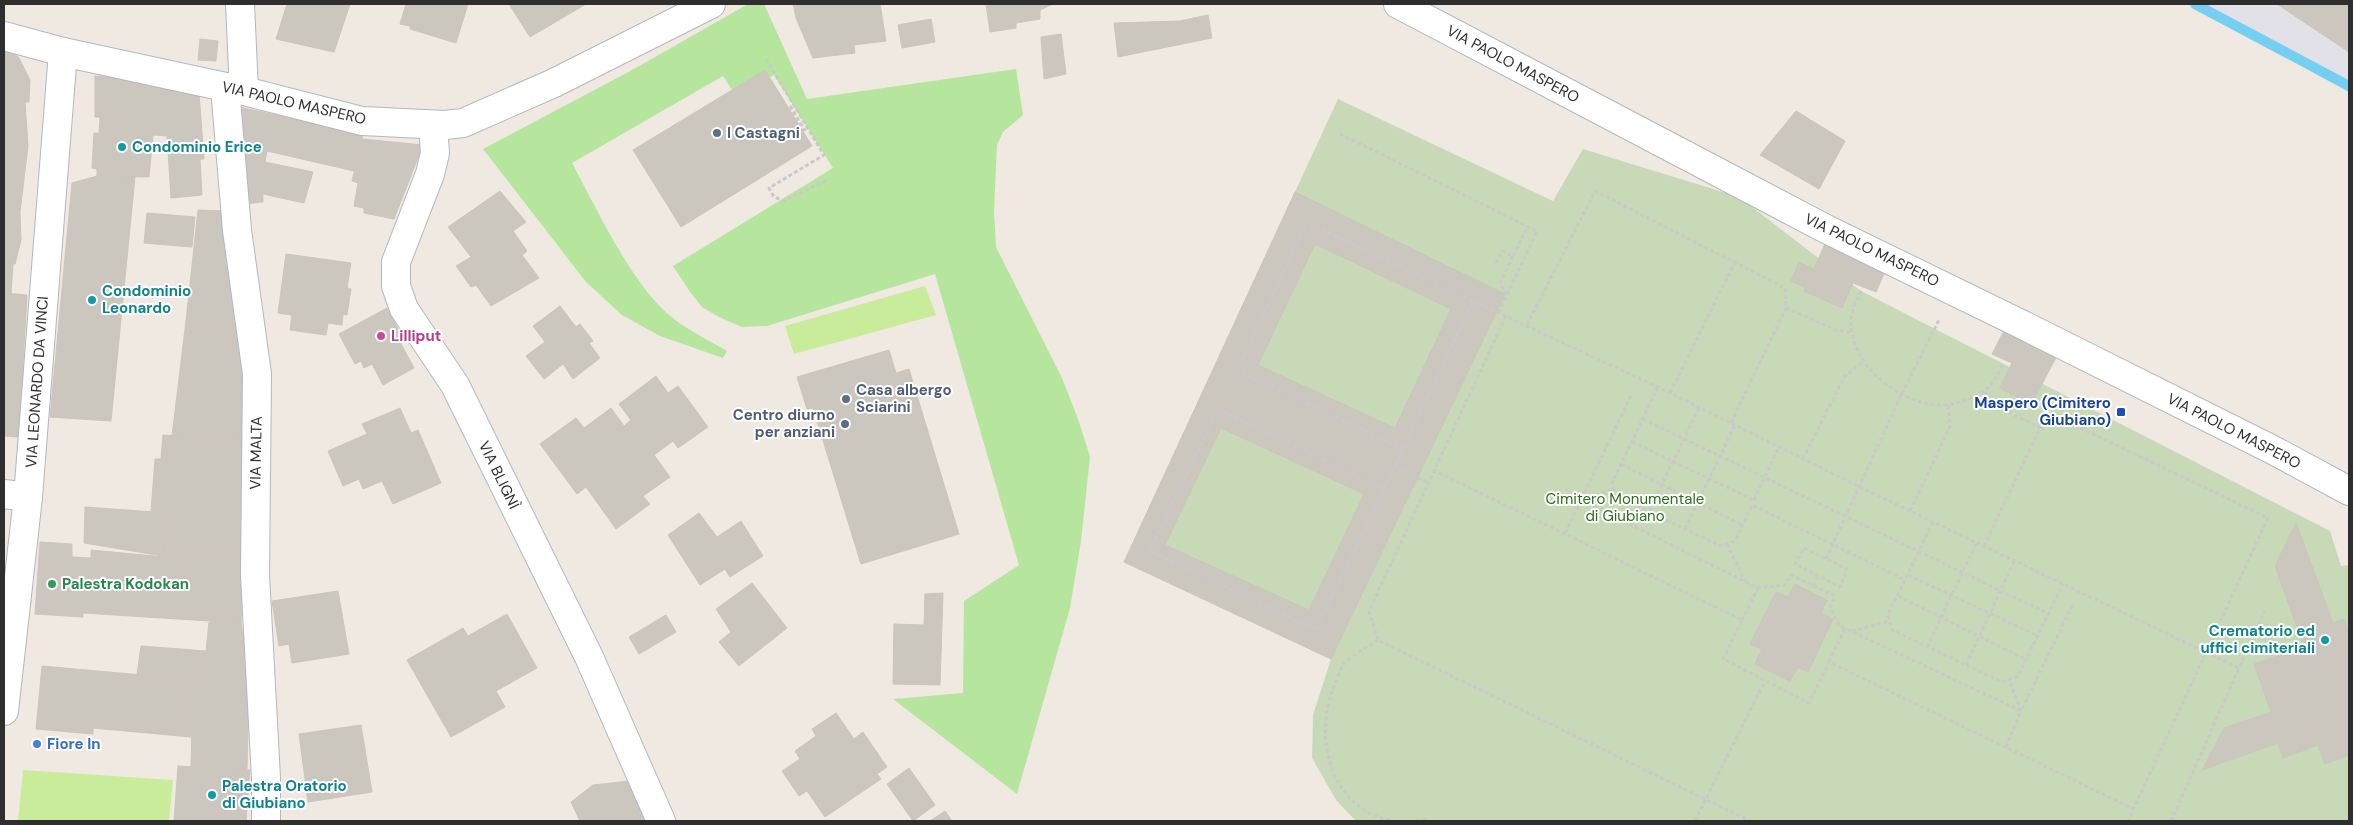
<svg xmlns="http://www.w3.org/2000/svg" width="2353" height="825" font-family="'DM Sans',sans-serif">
  <rect width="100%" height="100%" fill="#efe9e1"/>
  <path fill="#e3e1e8" d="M2193 4H2349V93Z"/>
  <path fill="#b6e59e" d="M748 4H764L807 99 1016 69 1023 115 1003 132 997 145 994 211 996 247 1062 378 1078 419 1090 457 1081 541 1070 608 1017 794 893 699 963 693 964 601 1019 565 935 274 767 326 742 327 719 317 702 307 690 292 673 266 833 168 774 75 736 96 723 76 572 163C597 209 633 288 674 319 690 331 710 341 727 351L723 358 660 336 622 315 586 282 483 149 634 69Z"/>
  <path fill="#c8d9b8" d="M1338 99 1553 201 1583 149 1739 197 1861 291 2330 531 2341 566 2349 565V821H1356L1336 800 1312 758 1313 715 1331 659 1124 562Z"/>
  <g fill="#c9ec9a">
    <path d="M925 286 936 315 794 354 785 326Z"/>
    <path d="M23 770 173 780 169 821H18Z"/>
  </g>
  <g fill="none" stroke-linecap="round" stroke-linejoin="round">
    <path stroke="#75cff0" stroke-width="10" d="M2195 4 2349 86"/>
  </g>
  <g fill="#cbc7bf" stroke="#cbc5ba" fill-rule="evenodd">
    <path d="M287 4H350L334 52 276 39Z"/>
    <path d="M406 4H468L456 43 410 29V26L400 24Z"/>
    <path d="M509 4H586L530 37Z"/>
    <path d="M793 4H880L886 41 854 45 855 53 813 58 796 18Z"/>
    <path d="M986 4H1053L1040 10V19L1016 23V28L990 32Z"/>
    <path d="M2277 4H2349V52Z"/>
    <path d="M1208 15 1212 38 1118 57 1114 23 1180 21Z"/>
    <path d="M931 19 935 42 902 48 898 25Z"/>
    <path d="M1061 34 1066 74 1044 79 1041 37Z"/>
    <path d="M200 39 218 41 216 61 198 60Z"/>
    <path d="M4 45 19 58 30 80 29 102H25L28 146 20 212 21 240 15 264H13L11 294 4 293Z"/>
    <path d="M765 70 812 146 681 227 633 150Z"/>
    <path d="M95 76 155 81V87L199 93 204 159H200L202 195 171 198 167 136 153 135 149 177 97 176V169L92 168 94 133H99L100 117H95Z"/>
    <path d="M239 107 363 134 354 171 267 151 264 168 240 167Z"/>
    <path d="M1796 111 1845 141 1819 189 1760 155Z"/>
    <path d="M362 139 423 145 394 219 364 213V208L354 206 358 183 352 181Z"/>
    <path d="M265 162 313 172 304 203 263 194V202L246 204 243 167 264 168Z"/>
    <path d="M97 176 135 177 111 421 50 417 72 183Z"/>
    <path d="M500 191 526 222 513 231 527 251 522 255 539 278 491 306 476 285 471 287 456 266 471 257 448 227Z"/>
    <path d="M1295 192 1505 294 1331 659 1124 562ZM1315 244 1451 309 1395 428 1258 365ZM1221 428 1364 494 1309 610 1165 545Z"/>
    <path d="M198 210 228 211 241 325 186 321Z"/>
    <path d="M147 213 195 217 192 247 144 243Z"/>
    <path d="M1827 239 1888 265 1876 292 1853 283 1842 308 1804 291 1805 287 1791 281 1799 262 1814 269Z"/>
    <path d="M286 254 351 263 347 288 351 289 347 315 343 314 342 325 328 323 326 335 290 330 292 315 278 313Z"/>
    <path d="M4 293 27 295 25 330H4Z"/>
    <path d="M560 306 576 327 580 324 593 341 589 343 600 358 573 379 563 364 544 379 526 356 545 342 533 326Z"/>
    <path d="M387 308 404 340 400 342 414 368 383 385 372 364 364 368 361 361 355 364 339 334Z"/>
    <path d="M186 321 241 325 252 440 172 436Z"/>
    <path d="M2007 325 2060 350 2031 405 2000 388 2012 363 1992 354Z"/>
    <path d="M4 330H25L22 380 4 378Z"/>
    <path d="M889 350 896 373 909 369 959 534 861 564 813 408 807 409 797 377Z"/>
    <path d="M656 376 668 393 678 386 708 427 678 448 673 441 654 455 670 477 643 496 650 504 616 529 586 487 577 494 540 444 576 418 584 428 611 408 624 426 631 420 619 404Z"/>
    <path d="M4 378 22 380 18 437 4 436Z"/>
    <path d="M400 408 411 433 418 430 441 483 393 504 382 481 363 489 359 479 343 486 328 451 367 434 362 424Z"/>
    <path d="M163 435 252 440 242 557 187 553 186 559 163 556 168 513 151 512 155 459H161Z"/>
    <path d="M85 507 168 513 163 556 84 543Z"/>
    <path d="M699 513 717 537 741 521 763 556 730 577 725 569 700 585 668 535Z"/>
    <path d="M2296 523 2333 623 2344 619 2349 633V755L2325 764 2318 745 2283 758 2278 743 2202 770 2224 728 2271 712 2254 664 2304 647 2275 566Z"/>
    <path d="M40 542 72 544V557L91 558V550L186 559 187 553 242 557 241 623 83 613V617L35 614Z"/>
    <path d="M752 583 787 628 739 666 719 642 731 632 716 609Z"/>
    <path d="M1795 584 1827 600 1821 613 1833 619 1808 672 1798 667 1790 681 1755 664 1762 649 1750 644 1776 592 1788 597Z"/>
    <path d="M338 591 349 654 292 663 289 644 279 646 272 601Z"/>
    <path d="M943 593 940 685 893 684 894 624 924 625 925 594Z"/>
    <path d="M507 614 537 668 496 691 505 707 451 737 407 660 463 628 468 636Z"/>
    <path d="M666 615 676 632 639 654 629 637Z"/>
    <path d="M209 622 241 623 248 668 246 679H249L247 770 191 766 192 731 181 730 186 679 198 680 199 661H205Z"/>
    <path d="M141 646 206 651 205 661H199L198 680 137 675Z"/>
    <path d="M42 666 186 679 181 730 192 731 191 737 93 728V734L36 729Z"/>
    <path d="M836 713 854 739 863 732 887 767 877 774 881 779 825 817 807 791 799 796 782 771 800 759 795 751 816 736 812 729Z"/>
    <path d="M361 725 372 792 308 802 299 734Z"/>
    <path d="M178 766 250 770 246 821H174Z"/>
    <path d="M909 768 935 805 913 821 887 784Z"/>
    <path d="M629 781 646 821H580L571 802 593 785Z"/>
    <path d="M945 811 952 821H930Z"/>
  </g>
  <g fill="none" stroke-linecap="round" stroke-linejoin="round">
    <g stroke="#b4b7c1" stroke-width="30">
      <g id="minor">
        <path d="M240 4 244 91"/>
        <path d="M1398 4 1828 230 2021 324 2273 450 2349 491"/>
        <path d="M4 36 63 52 244 91 362 121 445 125 463 123 554 83 711 4"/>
        <path d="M225 87 237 230 257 374 255 575 266 778V821"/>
        <path d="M433 125 435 153 430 174 396 262V286L404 309 455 385 589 657 661 821"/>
        <path d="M4 494 28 497"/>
        <path d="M4 711 28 497 63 52"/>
      </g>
    </g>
    <g stroke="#c9c9c9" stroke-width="3" stroke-dasharray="4 2.5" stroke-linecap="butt">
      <path d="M766 59 824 155 769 188 774 197 784 201 829 179"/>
      <path d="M790 106 804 130 807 128"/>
      <path d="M1340 134 1537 231 1499 312"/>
      <path d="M1496 263 1502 251 1513 256 1528 226"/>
      <path d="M1861 291C1857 300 1852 310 1851 320 1848 363 1899 404 1940 405 1954 405 1972 399 1983 392 1993 385 1998 374 2003 364"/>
      <path d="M1506 295 1500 283 1513 256"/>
      <path d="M1473 301 1658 387 1858 486 2239 668"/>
      <path d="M1786 308 1836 330 1852 333"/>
      <path d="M1506 316 1369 611 1378 640 1750 821"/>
      <path d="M1527 325 1595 191 1785 288 1786 308 1731 423"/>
      <path d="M1658 387 1612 483 1616 496 1721 546 1735 541 1752 505 1905 580"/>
      <path d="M1985 391 1993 404 2040 428"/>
      <path d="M1670 393 1735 262"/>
      <path d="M1631 396 1581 500 1758 588 1785 585 1791 575 1835 596 1830 608 1840 626 2021 711 2073 604"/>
      <path d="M1643 419 2049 614"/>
      <path d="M1632 442 1754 500"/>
      <path d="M1803 459 1844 377 1863 362"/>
      <path d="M1621 464 1742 525"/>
      <path d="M1394 466 1427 482"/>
      <path d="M1433 470 1742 620 1723 659 1809 703 1829 662 2134 809"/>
      <path d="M1384 489 1218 409 1150 551 1316 630 1384 489 1403 449 1473 301 1307 223 1237 370 1403 449"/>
      <path d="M1754 500 1779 447"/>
      <path d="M1649 511 1699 408"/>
      <path d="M1910 511 1950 427 1948 404"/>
      <path d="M1933 522 1888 614 1892 630 2002 682 2018 676 2063 584"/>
      <path d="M1685 529 1735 425"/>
      <path d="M1565 533 1581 500 1614 489"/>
      <path d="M1727 544 1745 581"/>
      <path d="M1984 546 2040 428 2060 418 2268 518 2128 821"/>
      <path d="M1804 548 1847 569 1840 587 1795 564Z"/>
      <path d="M1826 559 1902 393 1939 320"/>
      <path d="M1908 575 2038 636"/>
      <path d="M1813 586 1818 576"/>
      <path d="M1898 596 2027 660"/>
      <path d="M1742 620 1758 588"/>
      <path d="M1852 631 1890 621"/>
      <path d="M1378 640C1368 647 1350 655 1343 665 1339 671 1337 680 1334 686 1313 739 1330 809 1393 821"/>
      <path d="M1927 647 1977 542"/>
      <path d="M1829 662 1845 628"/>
      <path d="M1966 665 2014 561"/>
      <path d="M2006 747 2021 711 2009 679"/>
      <path d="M1416 821 1426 819 1429 821"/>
      <path d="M1695 821 1765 681"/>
      <path d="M2171 821 2265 610"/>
    </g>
    <use href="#minor" stroke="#fff" stroke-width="28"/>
  </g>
  <g fill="#5c6f8a" stroke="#fff" stroke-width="2">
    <circle cx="717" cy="133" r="5"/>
    <circle cx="846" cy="399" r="5"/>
    <circle cx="845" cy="424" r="5"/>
  </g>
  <g fill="#0f9aa8" stroke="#fff" stroke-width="2">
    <circle cx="122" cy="147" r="5"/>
    <circle cx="92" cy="300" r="5"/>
    <circle cx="2325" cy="640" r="5"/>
    <circle cx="212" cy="795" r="5"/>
  </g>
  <circle fill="#d1479c" stroke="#fff" stroke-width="2" cx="381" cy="336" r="5"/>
  <rect fill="#1a4fb4" stroke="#fff" stroke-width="2" x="2116" y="407" width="10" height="10" rx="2.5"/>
  <circle fill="#2e9e5b" stroke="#fff" stroke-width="2" cx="52" cy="584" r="5"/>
  <circle fill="#3f7fe0" stroke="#fff" stroke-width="2" cx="37" cy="744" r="5"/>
  <g text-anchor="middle" stroke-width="4" stroke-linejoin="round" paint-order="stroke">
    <g font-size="15" fill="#2e2e2e" stroke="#fff">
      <text transform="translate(1513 64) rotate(28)" y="5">VIA PAOLO MASPERO</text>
      <text transform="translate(294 103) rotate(13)" y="5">VIA PAOLO MASPERO</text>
      <text transform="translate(1872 250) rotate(26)" y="5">VIA PAOLO MASPERO</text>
      <text transform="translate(37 382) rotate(-86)" y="5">VIA LEONARDO DA VINCI</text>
      <text transform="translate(2234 431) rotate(27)" y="5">VIA PAOLO MASPERO</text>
      <text transform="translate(256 453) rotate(-89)" y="5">VIA MALTA</text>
      <text transform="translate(499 475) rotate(64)" y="5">VIA BLIGNÌ</text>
    </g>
    <g font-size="15" font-weight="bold" fill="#4e5e75" stroke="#fff" text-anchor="start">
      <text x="727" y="138">I Castagni</text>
      <text x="856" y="395">Casa albergo<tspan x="856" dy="17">Sciarini</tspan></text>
      <text x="835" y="420" text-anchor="end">Centro diurno<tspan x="835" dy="17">per anziani</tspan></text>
    </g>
    <g font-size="15" font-weight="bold" fill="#0d838f" stroke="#fff" text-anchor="start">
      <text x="132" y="152">Condominio Erice</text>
      <text x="102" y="296">Condominio<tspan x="102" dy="17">Leonardo</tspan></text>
      <text x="2315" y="636" text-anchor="end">Crematorio ed<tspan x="2315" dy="17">uffici cimiteriali</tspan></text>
      <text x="222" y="791">Palestra Oratorio<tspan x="222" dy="17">di Giubiano</tspan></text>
    </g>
    <g font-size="15" font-weight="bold" fill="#b23c85" stroke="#fff" text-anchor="start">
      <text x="391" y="341">Lilliput</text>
    </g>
    <g font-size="15" font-weight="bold" fill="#164399" stroke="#fff" text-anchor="end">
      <text x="2111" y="408">Maspero (Cimitero<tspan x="2111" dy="17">Giubiano)</tspan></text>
    </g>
    <g font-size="15" fill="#2c6e1b" stroke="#fff">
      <text x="1625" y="504">Cimitero Monumentale<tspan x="1625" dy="17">di Giubiano</tspan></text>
    </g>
    <g font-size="15" font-weight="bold" fill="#27864d" stroke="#fff" text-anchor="start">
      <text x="62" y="589">Palestra Kodokan</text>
    </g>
    <g font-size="15" font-weight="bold" fill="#366cbe" stroke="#fff" text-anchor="start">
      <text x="47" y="749">Fiore In</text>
    </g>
  </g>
  <rect width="2353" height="825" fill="none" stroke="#2e2e2e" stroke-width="10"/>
</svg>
